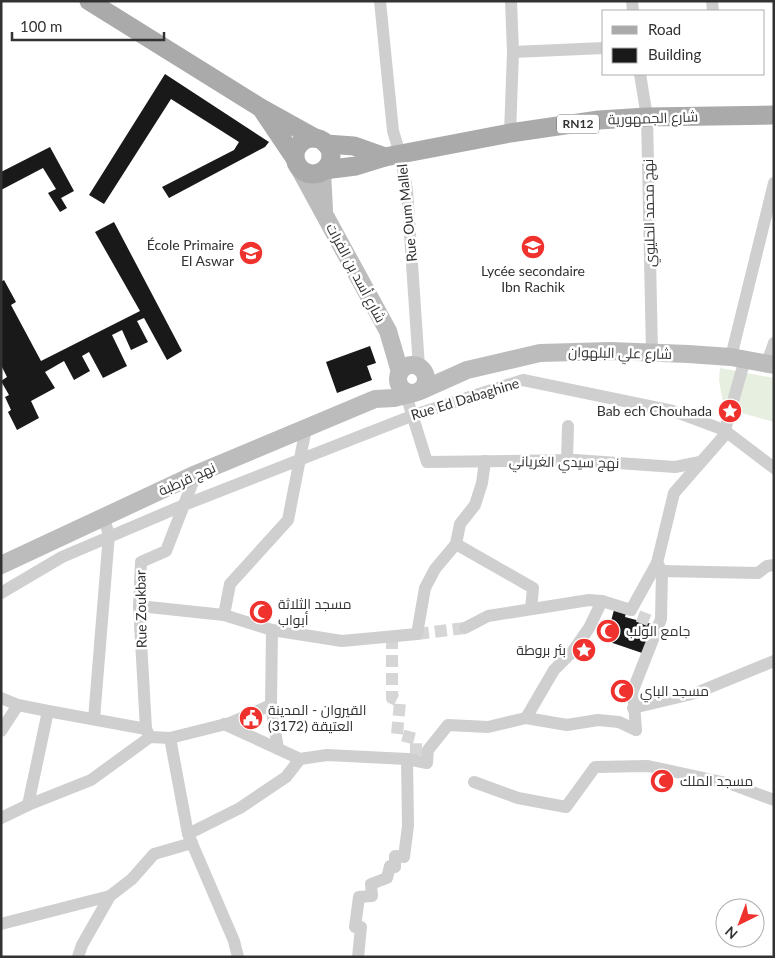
<svg xmlns="http://www.w3.org/2000/svg" width="775" height="958" font-family="Lato,Cairo,sans-serif">
  <rect width="100%" height="100%" fill="#fff"/>
  <path fill="#e7efe0" d="M720 368 774 378V422L724 408 719 380Z"/>
  <g fill="#191919">
    <path d="M165 74 269 142 265 147 169 198 162 187 234 150 239 142 171 99 104 204 89 195Z"/>
    <path d="M50 147 74 191 61 198 67 208 60 212 48 193 56 189 43 168 1 190V172Z"/>
    <path d="M114 222 182 351 167 360 144 318 137 321 148 342 131 350 122 330 112 335 127 366 103 378 89 352 82 356 90 371 74 380 64 361 45 372 55 388 31 401 39 418 17 430 8 412 11 410 5 397 9 395 1 381 7 377 1 365V282L4 280 16 302 11 305 41 361 140 311 95 232Z"/>
    <path d="M370 346 376 363 367 366 372 380 337 393 326 362Z"/>
    <path d="M614 610 626 613 625 617 655 625 645 654 598 638 602 626 611 621Z"/>
  </g>
  <g fill="none" stroke-linecap="round" stroke-linejoin="round">
    <g stroke="#d6d6d6" stroke-width="12" stroke-dasharray="12 6" stroke-linecap="butt">
      <path d="M638 616 659 624"/>
      <path d="M417 634 465 628"/>
      <path d="M392 637V698L400 702 397 734 416 739V761"/>
    </g>
    <g stroke="#cfcfcf" stroke-width="12">
      <path d="M380 1 393 131 400 154 407 190 419 367"/>
      <path d="M632 1 633 11"/>
      <path d="M712 1 713 11"/>
      <path d="M513 52 604 48"/>
      <path d="M640 74 647 117 652 352"/>
      <path d="M510 133 513 52 511 1"/>
      <path d="M731 357 774 183"/>
      <path d="M767 363 774 343"/>
      <path d="M406 395 427 462 575 460 675 467 700 462"/>
      <path d="M567 460 568 426"/>
      <path d="M485 461 482 483 475 505 460 524 456 544 533 588 531 609"/>
      <path d="M662 571 758 573 767 566 774 565"/>
      <path d="M1 593 62 557 184 505 414 415 523 380 673 411 724 430 774 468"/>
      <path d="M139 606 224 615 272 630 342 641 417 634 425 588 435 569 456 544"/>
      <path d="M224 615 230 584 288 520 306 428"/>
      <path d="M465 628 488 616 589 600 602 601 631 610 657 563"/>
      <path d="M272 630 271 705 278 749"/>
      <path d="M1 698 18 705 48 711 146 729"/>
      <path d="M633 708 696 693 774 661"/>
      <path d="M526 718 554 670 573 651 589 628 602 601"/>
      <path d="M94 719 109 534 103 517"/>
      <path d="M224 724 300 759 327 755 407 759"/>
      <path d="M636 730 633 690 661 619 662 571 657 563 674 493 723 437 745 359"/>
      <path d="M1 731 18 705"/>
      <path d="M150 737 146 729 139 606 141 562 166 551 196 474"/>
      <path d="M170 738 188 834 234 941 238 957"/>
      <path d="M474 782 518 798 566 807 595 767 648 766 731 784 774 800"/>
      <path d="M28 805 48 711"/>
      <path d="M1 818 28 805 91 780 150 737 170 738 230 723 271 705"/>
      <path d="M188 834 240 808 286 777 300 759"/>
      <path d="M1 924 110 896"/>
      <path d="M78 957 82 945 110 896 132 879 154 854 192 843"/>
      <path d="M358 957 361 927H355L359 897 372 896 371 884 387 878 390 866 395 867V856L404 857 408 826 407 759 427 763 428 750 448 725 488 727 526 718 567 725 598 720 619 722 636 730"/>
    </g>
    <g stroke="#bcbcbc" stroke-width="18">
      <path d="M299 168 388 331 400 372"/>
      <path d="M322 172 324 210"/>
      <circle cx="412" cy="379" r="14"/>
      <path d="M420 391 467 370 540 353 610 351 688 354 731 357 774 365"/>
      <path d="M1 565 196 474 306 428 375 399 394 398 414 393"/>
    </g>
    <g stroke="#aaa" stroke-width="19">
      <path d="M89 1 261 108 315 138"/>
      <path d="M263 111 294 157"/>
      <circle cx="313" cy="156" r="18"/>
      <path d="M326 144 354 146 385 157"/>
      <path d="M324 170 356 166 385 157 510 133 599 120 647 117 774 115"/>
    </g>
  </g>
  <defs>
    <g id="school-disc" transform="scale(1.25)"><circle r="9.5" fill="#f0322e" stroke="#fff"/><path d="M0-5L7-2L0 1L-7-2ZM-4 1L0 2.5L4 1V4Q0 6-4 4Z" fill="#fff"/></g>
    <g id="sight-disc" transform="scale(1.25)"><circle r="9.5" fill="#f0322e" stroke="#fff"/><path d="M0-6L1.8-2.2L6-1.7L2.9 1.2L3.7 5.4L0 3.3L-3.7 5.4L-2.9 1.2L-6-1.7L-1.8-2.2Z" fill="#fff"/></g>
    <g id="mosque-disc" transform="scale(1.25)"><circle r="9.5" fill="#f0322e" stroke="#fff"/><path d="M3.5-4.9A6 6 0 1 0 3.5 4.9A5 5 0 1 1 3.5-4.9Z" fill="#fff"/></g>
    <g id="civic-disc" transform="scale(1.25)"><circle r="9.5" fill="#f0322e" stroke="#fff"/><path d="M-.6-6.5H3V-4.5H.6V-3L4-1V1h2V6H-6V1h2V-1L-.6-3ZM-1.2 2.5V6h2.4V2.5Z" fill="#fff"/></g>
  </defs>
  <g fill-rule="evenodd">
    <use href="#school-disc" x="533" y="247"/>
    <use href="#school-disc" x="251" y="253"/>
    <use href="#sight-disc" x="730" y="411"/>
    <use href="#mosque-disc" x="261" y="612"/>
    <use href="#mosque-disc" x="608" y="631"/>
    <use href="#sight-disc" x="584" y="650"/>
    <use href="#mosque-disc" x="622" y="691"/>
    <use href="#civic-disc" x="251" y="718"/>
    <use href="#mosque-disc" x="662" y="781"/>
  </g>
  <g text-anchor="middle" stroke-width="5" stroke-linejoin="round" paint-order="stroke">
    <rect fill="#fff" stroke="#707070" stroke-width="1" x="557" y="114.5" width="42" height="19" rx="4"/>
    <g font-size="12" font-weight="bold" fill="#323232">
      <text x="578" y="128">RN12</text>
    </g>
    <g font-size="14" fill="#323232" stroke="#fff">
      <text transform="translate(653 118) rotate(-2)" y="5">شارع الجمهورية</text>
      <text transform="translate(407 213) rotate(-96)" y="5">Rue Oum Mallel</text>
      <text transform="translate(649 213) rotate(-91)" y="5">نهج محمد الحليوي</text>
      <text transform="translate(356 273) rotate(62)" y="5">شارع أسد بن الفرات</text>
      <text transform="translate(620 353) rotate(1)" y="5">شارع علي البلهوان</text>
      <text transform="translate(465 399) rotate(-17)" y="5">Rue Ed Dabaghine</text>
      <text transform="translate(564 462) rotate(1)" y="5">نهج سيدي الغرياني</text>
      <text transform="translate(187 479) rotate(-24)" y="5">نهج قرطبة</text>
      <text transform="translate(141 609) rotate(-91)" y="5">Rue Zoukbar</text>
    </g>
    <g font-size="14" fill="#323232" stroke="#fff" text-anchor="start">
      <text x="234" y="250" text-anchor="end">École Primaire<tspan x="234" dy="16">El Aswar</tspan></text>
      <text x="533" y="276" text-anchor="middle">Lycée secondaire<tspan x="533" dy="16">Ibn Rachik</tspan></text>
      <text x="712" y="416" text-anchor="end">Bab ech Chouhada</text>
      <text x="278" y="609">مسجد الثلاثة<tspan x="278" dy="16">أبواب</tspan></text>
      <text x="626" y="636">جامع الولب</text>
      <text x="566" y="655" text-anchor="end">بئر بروطة</text>
      <text x="640" y="696">مسجد الباي</text>
      <text x="268" y="715">القيروان - المدينة<tspan x="268" dy="16">العتيقة (3172)</tspan></text>
      <text x="680" y="786">مسجد الملك</text>
    </g>
  </g>
  <rect width="775" height="958" fill="none" stroke="#323232" stroke-width="5"/>
  <rect x="602" y="10" width="162" height="65" fill="#ffffff" stroke="#adadad"/>
  <rect x="612" y="26" width="25" height="8" fill="#aaaaaa" stroke="#adadad"/>
  <text x="648" y="35" font-size="15" fill="#323232">Road</text>
  <rect x="612" y="48" width="25" height="15" fill="#191919" stroke="#adadad"/>
  <text x="648" y="60" font-size="15" fill="#323232">Building</text>
  <g transform="translate(740 923) rotate(222)"><circle r="24" fill="#ffffff" stroke="#adadad"/>
  <path d="M0-4L9 19L0 12L-9 19Z" fill="#f0322e"/>
  <text y="-8" font-size="14" font-weight="bold" text-anchor="middle" fill="#323232">N</text>
  </g>
  <path d="M12 32v8h152v-8" fill="none" stroke="#323232" stroke-width="2.5"/>
  <text x="20" y="32" font-size="15" fill="#323232" stroke="#ffffff" stroke-width="4" paint-order="stroke">100 m</text>
</svg>
